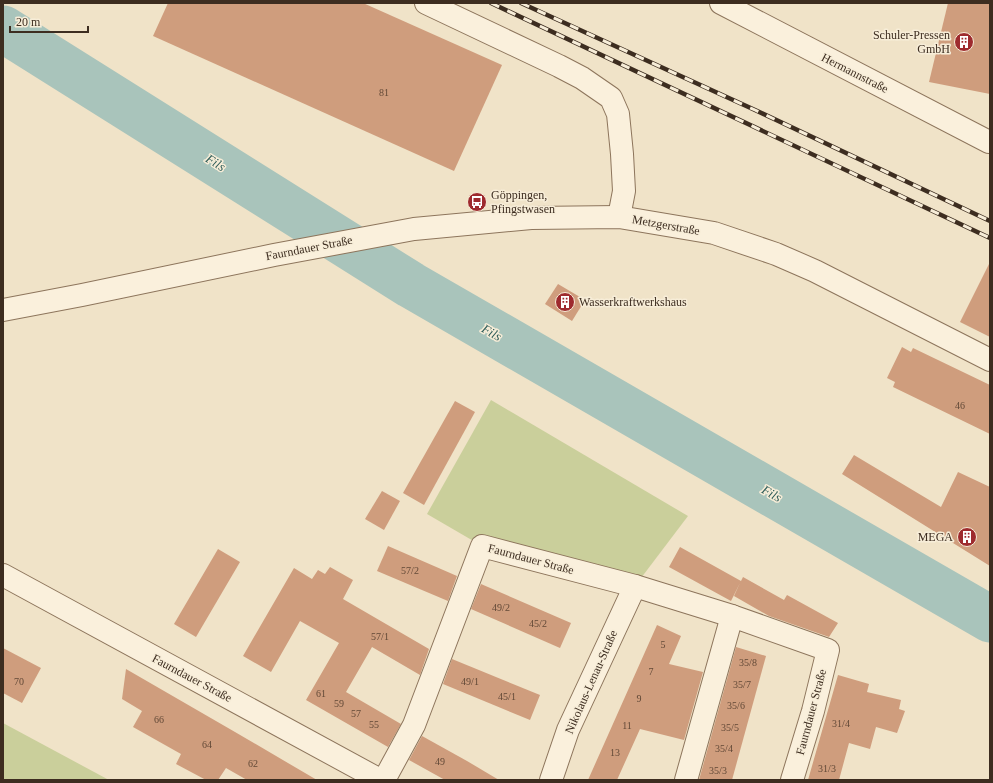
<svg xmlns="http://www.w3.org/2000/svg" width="993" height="783" font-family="Georgia,serif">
  <rect width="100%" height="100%" fill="#f0e3c8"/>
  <g fill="#cacf9b">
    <path d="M491 400 688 516 635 586 482 546 427 514Z"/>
    <path d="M3 723 109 780H3Z"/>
  </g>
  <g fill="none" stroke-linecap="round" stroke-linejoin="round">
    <path stroke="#a9c4bb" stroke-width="47" d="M3 29 411 285 990 619"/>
  </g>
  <g fill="#cf9d7d">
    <path d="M168 3H363L502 65 454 171 153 36Z"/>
    <path d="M948 3H990V94L929 82Z"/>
    <path d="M990 262V337L960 322Z"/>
    <path d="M558 284 585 300 572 321 545 304Z"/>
    <path d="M902 347 911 352 913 348 990 385V434L893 387 895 382 887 378Z"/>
    <path d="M455 401 475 412 424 505 403 493Z"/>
    <path d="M854 455 941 507 958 472 990 487V566L842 474Z"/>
    <path d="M382 491 400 501 384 530 365 519Z"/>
    <path d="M388 546 457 576 448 601 377 571Z"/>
    <path d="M680 547 741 581 743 577 784 600 787 595 838 623 829 637 769 616 734 596 740 583 731 601 669 567Z"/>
    <path d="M218 549 240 562 196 637 174 624Z"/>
    <path d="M330 567 353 580 343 599 429 649 420 675 372 647 346 692 401 724 388 747 306 700 339 643 300 621 271 672 243 656 294 568 312 579 318 570 325 574Z"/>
    <path d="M481 584 571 623 560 648 471 609Z"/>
    <path d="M657 625 681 636 669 664 703 672 684 740 640 729 617 780H588Z"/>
    <path d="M736 647 766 656 732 780H699Z"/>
    <path d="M3 648 41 668 22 703 3 693Z"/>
    <path d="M452 659 540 695 530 720 443 684Z"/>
    <path d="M126 669 235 732 317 780H247L226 768 218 780H206L176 764 181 754 133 727 142 711 122 699Z"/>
    <path d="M838 675 869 684 867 692 901 700 899 709 905 711 897 733 876 727 870 749 849 743 839 780H808Z"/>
    <path d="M422 736 467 761 499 780H445L409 760Z"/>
  </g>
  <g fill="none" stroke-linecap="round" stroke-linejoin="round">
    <g stroke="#8d755c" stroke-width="24">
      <g id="minor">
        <path d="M426 3 559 66 582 78 611 98 618 114 622 154 624 191 619 217"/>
        <path d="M721 3 989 142"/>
        <path d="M3 310 82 295 274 255 414 229 531 218 619 217 714 233 776 254 815 271 990 360"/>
        <path d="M3 575 380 780"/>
        <path d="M384 780 414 725 482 546 635 586 732 616"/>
        <path d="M551 780 568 730 635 586"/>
        <path d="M686 780 732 616 828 650 813 711 792 780"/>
      </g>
    </g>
    <use href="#minor" stroke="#faf0dc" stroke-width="22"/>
    <g stroke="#3d2d20" stroke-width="4.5">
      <g id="rail">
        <path d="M491 3 990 238"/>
        <path d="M521 3 755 110 990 221"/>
      </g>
    </g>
    <use href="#rail" stroke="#f7edd8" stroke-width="3" stroke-dasharray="9" stroke-linecap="butt"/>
  </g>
  <defs>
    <g id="building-disc" transform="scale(1)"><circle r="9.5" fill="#9e2a2e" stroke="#f7edd8"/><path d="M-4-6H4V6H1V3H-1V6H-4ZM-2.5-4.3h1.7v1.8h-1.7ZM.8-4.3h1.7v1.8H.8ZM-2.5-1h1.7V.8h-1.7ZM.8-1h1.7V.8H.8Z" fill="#fff"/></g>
    <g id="bus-disc" transform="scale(1)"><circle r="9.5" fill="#9e2a2e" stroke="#f7edd8"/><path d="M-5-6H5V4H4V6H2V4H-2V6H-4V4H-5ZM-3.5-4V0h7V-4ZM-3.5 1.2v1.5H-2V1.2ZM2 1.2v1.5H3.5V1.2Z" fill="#fff"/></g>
  </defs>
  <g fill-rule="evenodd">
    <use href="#building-disc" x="964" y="42"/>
    <use href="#bus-disc" x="477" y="202"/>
    <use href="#building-disc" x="565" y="302"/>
    <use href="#building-disc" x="967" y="537"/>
  </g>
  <g text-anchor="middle" stroke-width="3" stroke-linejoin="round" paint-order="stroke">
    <g font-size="10" fill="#624937">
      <text x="384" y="96">81</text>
      <text x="960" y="409">46</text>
      <text x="410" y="574">57/2</text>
      <text x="501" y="611">49/2</text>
      <text x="538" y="627">45/2</text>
      <text x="380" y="640">57/1</text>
      <text x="663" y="648">5</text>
      <text x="748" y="666">35/8</text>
      <text x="651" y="675">7</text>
      <text x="19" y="685">70</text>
      <text x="470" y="685">49/1</text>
      <text x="742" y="688">35/7</text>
      <text x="321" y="697">61</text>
      <text x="507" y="700">45/1</text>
      <text x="639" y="702">9</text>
      <text x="339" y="707">59</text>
      <text x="736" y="709">35/6</text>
      <text x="356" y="717">57</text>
      <text x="159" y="723">66</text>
      <text x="841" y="727">31/4</text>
      <text x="374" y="728">55</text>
      <text x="627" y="729">11</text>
      <text x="730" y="731">35/5</text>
      <text x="207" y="748">64</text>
      <text x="724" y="752">35/4</text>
      <text x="615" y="756">13</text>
      <text x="440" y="765">49</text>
      <text x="253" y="767">62</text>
      <text x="827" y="772">31/3</text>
      <text x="718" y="774">35/3</text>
    </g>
    <g font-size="12" fill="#3d2d20" stroke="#f7edd8" text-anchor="end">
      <text x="950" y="39">Schuler-Pressen<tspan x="950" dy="14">GmbH</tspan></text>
      <text x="491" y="199" text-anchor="start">Göppingen,<tspan x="491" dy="14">Pfingstwasen</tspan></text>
      <text x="579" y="306" text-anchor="start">Wasserkraftwerkshaus</text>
      <text x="953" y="541">MEGA</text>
    </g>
    <g font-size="12" fill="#3d2d20" stroke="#f7edd8">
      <text transform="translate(855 73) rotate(27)" y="4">Hermannstraße</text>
      <text transform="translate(666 225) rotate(10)" y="4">Metzgerstraße</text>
      <text transform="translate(309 248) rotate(-11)" y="4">Faurndauer Straße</text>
      <text transform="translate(531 559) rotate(15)" y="4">Faurndauer Straße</text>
      <text transform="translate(192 678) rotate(28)" y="4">Faurndauer Straße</text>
      <text transform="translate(591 682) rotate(-66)" y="4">Nikolaus-Lenau-Straße</text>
      <text transform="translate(811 712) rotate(-75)" y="4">Faurndauer Straße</text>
    </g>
    <g font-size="13" font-style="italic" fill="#2f5d59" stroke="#f7edd8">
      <text transform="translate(216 162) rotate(32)" y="5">Fils</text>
      <text transform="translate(492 332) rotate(30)" y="5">Fils</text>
      <text transform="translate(772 493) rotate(30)" y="5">Fils</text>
    </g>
  </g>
  <rect width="993" height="783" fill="none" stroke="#3d2d20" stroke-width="8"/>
  <path d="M10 26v6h78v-6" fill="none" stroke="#3d2d20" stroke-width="2"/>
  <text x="16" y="26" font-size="12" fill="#3d2d20" stroke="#f7edd8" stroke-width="3" paint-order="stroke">20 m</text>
</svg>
